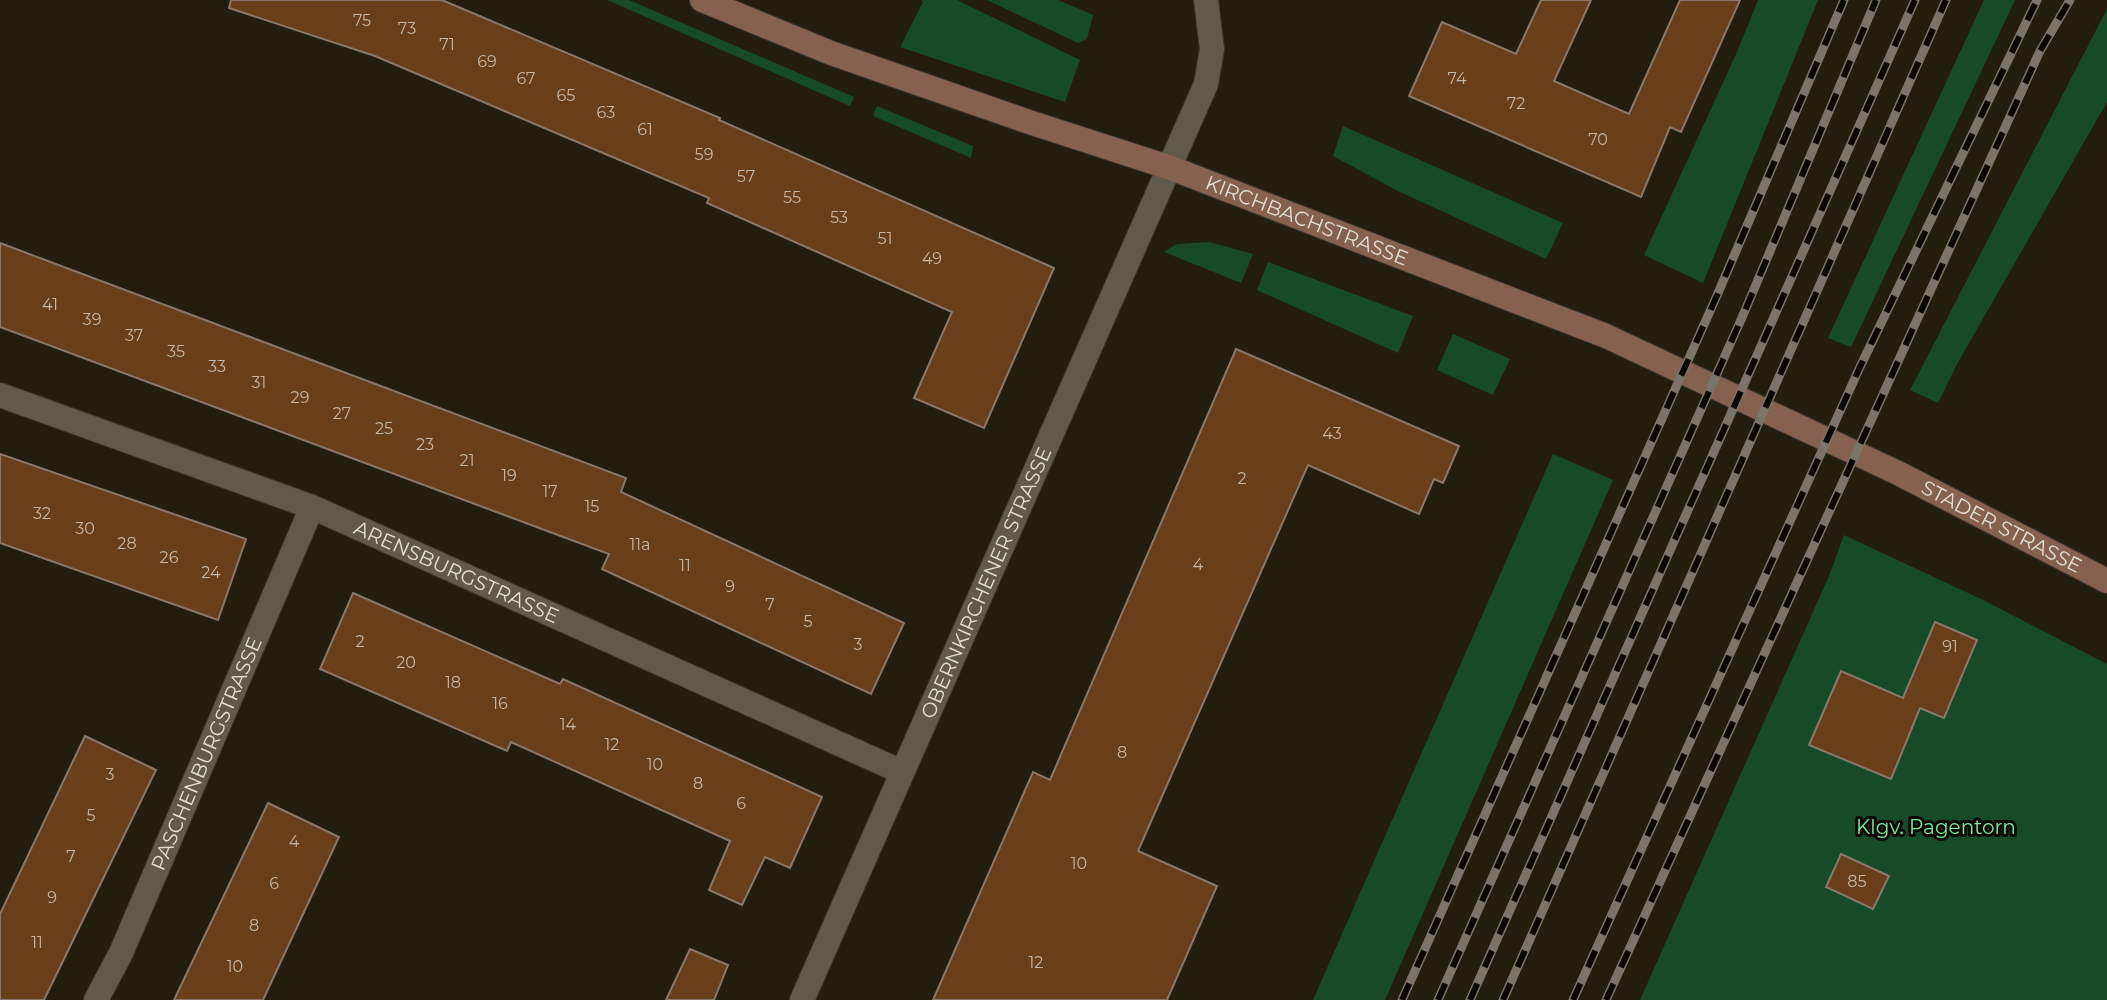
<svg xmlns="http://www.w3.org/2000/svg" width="2107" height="1000" font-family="Montserrat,sans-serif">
  <rect width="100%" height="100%" fill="#231d0d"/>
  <g fill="#174b28">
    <path d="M607 0H629L854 97 850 106Z"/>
    <path d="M921 0H957L1080 60 1065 102 900 47 923 2Z"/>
    <path d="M987 0H1058L1093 15 1087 39 1078 43Z"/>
    <path d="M1758 0H1818L1703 283 1644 255 1737 52Z"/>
    <path d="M1984 0H2015L1851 347 1828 338Z"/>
    <path d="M2107 9V102L1957 364 1938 403 1910 390Z"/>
    <path d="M877 106 973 146 971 158 873 116Z"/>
    <path d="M1343 126 1563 223 1546 259 1398 191 1333 156Z"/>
    <path d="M1209 242 1253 254 1241 283 1164 252 1177 244Z"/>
    <path d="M1268 262 1413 316 1398 353 1257 290Z"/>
    <path d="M1453 334 1510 359 1493 395 1437 370Z"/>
    <path d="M1553 454 1613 480 1385 1000H1313Z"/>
    <path d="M1844 535 1981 599 2107 664V1000H1640L1829 576Z"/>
  </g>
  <g fill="#683f1a" stroke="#89786b" stroke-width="2">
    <path d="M231 0H442L720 118 719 120 1054 268 984 428 914 398 952 312 707 203 709 198 375 56 229 8Z"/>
    <path d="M1541 0H1591L1554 81 1629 114 1680 0H1740L1681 132 1670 127 1641 197 1409 96 1442 22 1516 54Z"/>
    <path d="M0 243 626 478 621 492 904 623 871 694 602 569 609 554 0 327Z"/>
    <path d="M1236 349 1459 446 1443 483 1434 479 1419 514 1308 465 1138 851 1217 886 1167 1000H933L1033 772 1050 780Z"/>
    <path d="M0 454 246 539 218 620 0 543Z"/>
    <path d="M353 593 560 684 563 679 822 797 790 868 765 857 742 905 709 890 730 841 511 742 507 751 320 669Z"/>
    <path d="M1935 622 1977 640 1944 718 1920 708 1891 779 1809 745 1841 671 1903 698Z"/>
    <path d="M85 736 156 770 44 1000H0V914Z"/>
    <path d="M268 803 339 837 263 1000H174Z"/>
    <path d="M1841 854 1889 876 1873 909 1826 887Z"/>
    <path d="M690 949 728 965 714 1000H666Z"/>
  </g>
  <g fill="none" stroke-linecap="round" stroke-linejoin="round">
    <g stroke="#3b362f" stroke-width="26">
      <g id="street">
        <path id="s1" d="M0 395 312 507 902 772"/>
        <path id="s2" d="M96 1000 121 953 312 507"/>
        <path id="s3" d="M802 1000 1206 84 1212 49 1206 0"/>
      </g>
    </g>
    <g stroke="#3b362f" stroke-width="26">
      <g id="secondary">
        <path id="s4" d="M702 0 831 53 1029 122 1171 168 1606 336 1898 473 2107 581"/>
      </g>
    </g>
    <use href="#street" stroke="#605a48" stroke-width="24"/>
    <use href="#secondary" stroke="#85614e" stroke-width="24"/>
    <g stroke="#7a7568" stroke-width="9">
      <g id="rail">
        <path d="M1402 1000 1715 300 1844 0"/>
        <path d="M1438 1000 1744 313 1876 0"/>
        <path d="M1470 1000 1915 0"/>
        <path d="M1503 1000 1946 0"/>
        <path d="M1573 1000 1860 367 2037 0"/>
        <path d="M1606 1000 2040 51 2070 0"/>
      </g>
    </g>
    <use href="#rail" stroke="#0a0703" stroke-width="6" stroke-dasharray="18" stroke-linecap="butt"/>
  </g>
  <g text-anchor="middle" stroke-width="6" stroke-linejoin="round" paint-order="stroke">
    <g font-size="16" fill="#c4b6a6">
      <text x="362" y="26">75</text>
      <text x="407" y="34">73</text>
      <text x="447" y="50">71</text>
      <text x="487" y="67">69</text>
      <text x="526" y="84">67</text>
      <text x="1457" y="84">74</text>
      <text x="566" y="101">65</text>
      <text x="1516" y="109">72</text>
      <text x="606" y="118">63</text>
      <text x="645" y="135">61</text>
      <text x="1598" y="145">70</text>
      <text x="704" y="160">59</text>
      <text x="746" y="182">57</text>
      <text x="792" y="203">55</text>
      <text x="839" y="223">53</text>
      <text x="885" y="244">51</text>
      <text x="932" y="264">49</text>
      <text x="50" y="310">41</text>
      <text x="92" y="325">39</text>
      <text x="134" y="341">37</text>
      <text x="176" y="357">35</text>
      <text x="217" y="372">33</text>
      <text x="259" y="388">31</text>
      <text x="300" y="403">29</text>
      <text x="342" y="419">27</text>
      <text x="384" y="434">25</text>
      <text x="1332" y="439">43</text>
      <text x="425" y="450">23</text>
      <text x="467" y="466">21</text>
      <text x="509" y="481">19</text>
      <text x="1242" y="484">2</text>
      <text x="550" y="497">17</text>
      <text x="592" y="512">15</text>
      <text x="42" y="519">32</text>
      <text x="85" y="534">30</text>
      <text x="127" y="549">28</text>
      <text x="640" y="550">11a</text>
      <text x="169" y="563">26</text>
      <text x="1198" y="570">4</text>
      <text x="685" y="571">11</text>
      <text x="211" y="578">24</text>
      <text x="730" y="592">9</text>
      <text x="770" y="610">7</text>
      <text x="808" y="627">5</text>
      <text x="360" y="647">2</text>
      <text x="858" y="650">3</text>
      <text x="1950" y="652">91</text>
      <text x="406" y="668">20</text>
      <text x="453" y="688">18</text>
      <text x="500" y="709">16</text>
      <text x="568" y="730">14</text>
      <text x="612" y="750">12</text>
      <text x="1122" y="758">8</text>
      <text x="655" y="770">10</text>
      <text x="110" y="780">3</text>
      <text x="698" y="789">8</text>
      <text x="741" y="809">6</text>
      <text x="91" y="821">5</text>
      <text x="294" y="847">4</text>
      <text x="71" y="862">7</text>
      <text x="1079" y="869">10</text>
      <text x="1857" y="887">85</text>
      <text x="274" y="889">6</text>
      <text x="52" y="903">9</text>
      <text x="254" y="931">8</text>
      <text x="37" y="948">11</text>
      <text x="1036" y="968">12</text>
      <text x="235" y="972">10</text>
    </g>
    <g font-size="20" fill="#e2ded4" stroke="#0a0703">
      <text dy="7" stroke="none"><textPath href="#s4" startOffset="644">KIRCHBACHSTRASSE</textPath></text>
      <text dy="7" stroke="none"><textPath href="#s4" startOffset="1404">STADER STRASSE</textPath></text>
      <text dy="7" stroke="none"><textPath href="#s1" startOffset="490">ARENSBURGSTRASSE</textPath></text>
      <text dy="7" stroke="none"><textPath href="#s3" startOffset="456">OBERNKIRCHENER STRASSE</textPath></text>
      <text dy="7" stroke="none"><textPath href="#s2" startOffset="270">PASCHENBURGSTRASSE</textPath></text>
    </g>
    <g font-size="20" fill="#7aee9b" stroke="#0a0703">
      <text x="1936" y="834">Klgv. Pagentorn</text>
    </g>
  </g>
</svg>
